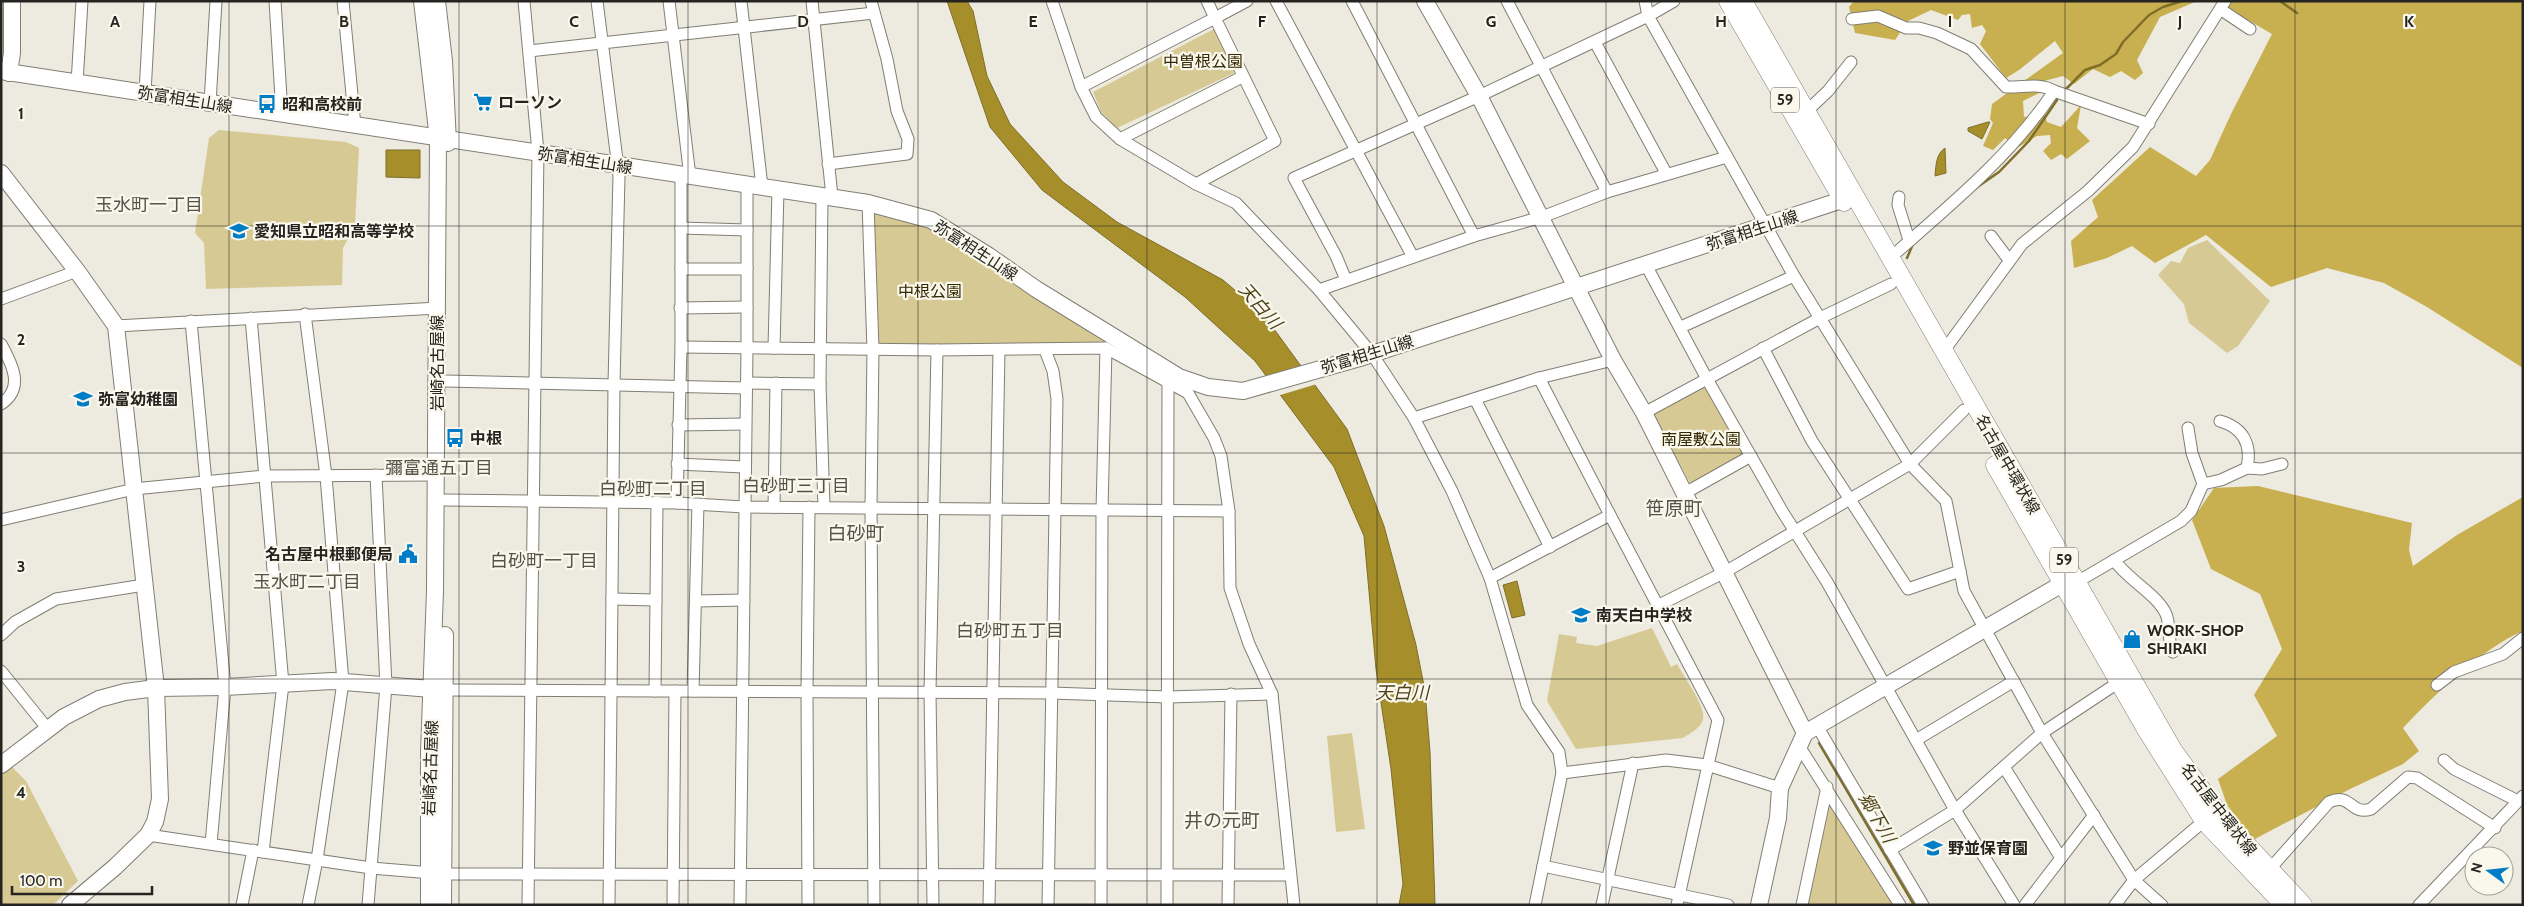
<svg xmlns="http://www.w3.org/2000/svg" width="2524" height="906" font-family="Cabin,'Noto Sans JP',sans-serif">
  <rect width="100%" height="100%" fill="#edeadf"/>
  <g fill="#d7c993">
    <path d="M1214 29 1234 73 1117 128 1101 112 1093 92Z"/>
    <path d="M219 130 346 142 359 148 355 225 343 248 342 285 206 289 204 243 195 233 209 138Z"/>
    <path d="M871 208 929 223 1109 345 876 347Z"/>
    <path d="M2207 240 2270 301 2238 346 2227 353 2189 323 2184 304 2158 275 2171 261 2180 263 2188 248Z"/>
    <path d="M1702 385 1707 386 1744 452 1743 456 1695 485 1690 483 1653 414Z"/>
    <path d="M1652 628 1671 667 1677 664C1683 675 1707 708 1703 720 1700 728 1691 733 1683 738L1576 749 1547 701 1559 634 1577 637 1576 643 1597 646Z"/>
    <path d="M1352 733 1365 829 1336 832 1327 736Z"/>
    <path d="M10 765 26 781 78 881 53 905H1V773Z"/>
    <path d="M1829 798 1896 905H1806Z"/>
  </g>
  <g fill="#c8af50">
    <path d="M1854 1H2197L2160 17 2137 60 2143 73 2135 80 2121 71 2110 77 2093 69 2074 84 2063 76 2044 81 2039 93 2023 101 2024 117 2044 113 2047 122 2061 127 2081 105 2077 128 2090 141 2067 159 2061 154 2051 160 2043 151 2051 143 2050 135 2037 136 2017 148 2005 138 1993 150 1983 146 1993 123 1990 119 1992 104 2063 53 2055 41 2019 70 2006 78 1980 44 1986 31 1982 25 1972 28 1970 14 1962 15 1958 20 1931 10 1908 21 1895 40 1855 33 1849 7Z"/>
    <path d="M2230 1H2523V368L2427 307 2384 283 2327 268 2271 287 2206 235 2155 263 2132 246 2107 258 2074 268 2071 241 2098 217 2092 200 2150 147 2196 176 2210 160 2231 114 2272 34 2226 7Z"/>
    <path d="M2258 486 2412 523 2409 550 2413 566 2457 535 2523 497V631C2485 646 2431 698 2403 728L2419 751 2403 764 2348 790 2253 840 2227 805 2218 779 2277 736 2254 695 2282 649 2260 594 2211 569 2192 520 2214 488Z"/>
  </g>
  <g fill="#a68e2b" stroke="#7f6e28">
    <path d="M947 1H967L973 11 987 76 1010 124 1063 182 1117 222 1223 280 1263 314 1347 429 1384 526 1416 645 1425 691 1430 752 1435 905H1399L1403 884 1391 769 1376 669 1364 536 1334 467 1255 361 1185 297 1042 190 990 127Z"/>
    <path d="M1988 122H1990L1982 139 1968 131V128Z"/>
    <path d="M1945 148 1946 173 1935 176C1936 165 1936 154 1945 148Z"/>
    <path d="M386 150H420V178L386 177Z"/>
    <path d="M1517 581 1525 615 1512 618 1503 585Z"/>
  </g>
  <path fill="#edeadf" d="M1303 366 1317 384 1277 396 1263 377Z"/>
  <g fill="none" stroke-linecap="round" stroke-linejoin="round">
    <g stroke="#7f6e28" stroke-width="2.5">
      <path d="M2280 1 2297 13"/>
      <path d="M2064 91 2085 70 2100 65 2116 54 2123 42 2149 15 2163 7 2182 1"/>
      <path d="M1976 188 1999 172 2029 141 2057 100"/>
      <path d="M1907 258 1913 244"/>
      <path d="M1819 743 1914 905"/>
    </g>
    <g stroke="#817e74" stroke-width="13">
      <g id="street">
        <path d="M275 1 282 114"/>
        <path d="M343 1 355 126"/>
        <path d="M524 1 538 152 528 905"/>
        <path d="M597 1 619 176 614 384 609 905"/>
        <path d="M669 1 690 177"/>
        <path d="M741 1 762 187"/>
        <path d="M812 1 832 197"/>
        <path d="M1052 1 1081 87 1096 117 1120 139 1196 184 1236 203 1319 290 1372 354 1414 418 1452 491 1490 578"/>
        <path d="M1276 1 1413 257"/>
        <path d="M1352 1 1474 236"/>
        <path d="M1507 1 1607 192"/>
        <path d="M1674 1 1648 16 1794 276 1910 464 1946 501 1964 591 2042 733 2134 880 2162 905"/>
        <path d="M2220 9 2250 29"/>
        <path d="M1852 19 1878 16 1906 28H1919L1937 33 1971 49 2006 87C2022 88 2040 82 2054 91"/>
        <path d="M1595 42 1666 173"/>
        <path d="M529 51 874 13"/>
        <path d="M77 83 82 1"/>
        <path d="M1081 87 1215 18 1207 1"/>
        <path d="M145 93 150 1"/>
        <path d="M210 103 216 1"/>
        <path d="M1807 111 1828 91 1851 62"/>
        <path d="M1120 139 1242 77"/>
        <path d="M828 164 907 154 908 139 897 111 887 59 871 1"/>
        <path d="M1196 184 1275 141 1215 18 1247 1"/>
        <path d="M822 196 820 384 824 507"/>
        <path d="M1899 197 1898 205 1909 240"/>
        <path d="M868 203 873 349 871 507 874 905"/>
        <path d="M681 228 747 230"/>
        <path d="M1991 236 2009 260"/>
        <path d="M1890 258C1948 207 2011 156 2054 91L2149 124"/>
        <path d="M1646 265 1707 379 1782 511 1827 582 1955 810 2014 905"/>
        <path d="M681 269H747"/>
        <path d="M1346 280 1336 256 1294 178 1479 96 1648 16 1645 1"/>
        <path d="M1319 290 1474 236 1542 217 1607 192 1727 157"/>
        <path d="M1 299 77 271"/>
        <path d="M680 308 747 307"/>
        <path d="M305 314 326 476 343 682 317 860 308 905"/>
        <path d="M251 318 283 684 263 852"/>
        <path d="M191 321 225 687 211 844"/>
        <path d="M116 326 438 308"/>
        <path d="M1681 327 1794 276"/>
        <path d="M1 344C12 364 25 388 1 404"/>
        <path d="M681 347 937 350 1106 348 1188 393 1214 438 1221 456 1229 511 1230 588 1249 644 1272 694 1294 905"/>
        <path d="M774 348 778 190"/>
        <path d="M1763 348 1812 441 1908 589 1960 571"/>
        <path d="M1045 350 1053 371 1057 399 1048 905"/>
        <path d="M1943 352 2022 244 2088 191 2133 147 2225 1"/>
        <path d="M1539 378 1610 515"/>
        <path d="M446 381 746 388"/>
        <path d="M746 383 820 384"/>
        <path d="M1475 399 1550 547"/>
        <path d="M1644 413 1820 318 1891 284"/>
        <path d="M1414 418 1539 378 1613 360"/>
        <path d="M2220 421C2244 428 2252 445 2247 468"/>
        <path d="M678 425 745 424"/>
        <path d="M677 464 744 467"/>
        <path d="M2203 484 2221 480 2247 468 2262 469 2282 464"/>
        <path d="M1685 493 1751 456"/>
        <path d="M445 500 677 503 744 507 1229 511"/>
        <path d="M677 503 681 347V175"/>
        <path d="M774 507 776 383"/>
        <path d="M1 520 134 489 265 476 436 475"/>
        <path d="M2114 560C2128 580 2157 594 2166 614 2171 626 2167 640 2173 652"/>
        <path d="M2071 582H2077L2181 521 2191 511 2203 484 2192 453 2188 428"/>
        <path d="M612 599 656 600"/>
        <path d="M696 601 744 600"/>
        <path d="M1657 606 1725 572 1910 464 1964 410"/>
        <path d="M1 635 15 622 56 599 144 585"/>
        <path d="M1 671 47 728"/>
        <path d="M2437 685 2454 672 2503 654 2523 638"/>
        <path d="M446 690 1051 693 1168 697 1272 694"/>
        <path d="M655 691 657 502"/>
        <path d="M693 691 698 504"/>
        <path d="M1817 726 1923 905"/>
        <path d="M1916 740 2014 681"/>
        <path d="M1799 746 1900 905"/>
        <path d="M2444 760 2454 769 2518 801"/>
        <path d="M2004 767 2061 858"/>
        <path d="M1562 773 1559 752 1527 705 1490 578 1610 515 1718 720 1677 905"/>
        <path d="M148 835 371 868 444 874 1289 875"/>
        <path d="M1890 850 1955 810 2042 733 2119 682"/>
        <path d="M1543 866 1728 905"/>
        <path d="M2269 870 2329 802C2352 792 2350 816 2371 809L2408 777 2417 778 2495 828"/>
        <path d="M242 905 253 850"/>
        <path d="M368 905 386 686 376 475"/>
        <path d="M673 905 675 691"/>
        <path d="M740 905 747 348V185"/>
        <path d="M808 905 807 692 809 507"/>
        <path d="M933 905 930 692 937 350"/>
        <path d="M989 905 999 350"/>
        <path d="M1101 905 1102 510 1106 348"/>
        <path d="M1167 905 1168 382"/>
        <path d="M1228 905 1231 694"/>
        <path d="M1535 905 1562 773 1666 760 1707 765 1780 788"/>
        <path d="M1602 905 1633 763"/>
        <path d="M1802 905 1827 787"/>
        <path d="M2025 905 2094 815"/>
        <path d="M2115 905 2134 880 2204 821"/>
        <path d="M2419 905 2523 796"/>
      </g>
    </g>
    <g stroke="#817e74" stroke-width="18">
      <g id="secondary">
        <path d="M422 1 438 139 435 591 429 753V905"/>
        <path d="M437 1 444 61 448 143"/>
        <path d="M1425 1 1479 96 1613 360 1644 413 1805 733 1780 788 1778 818 1759 905"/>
        <path d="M1 71 868 203 931 220 989 256 1036 289 1179 377 1208 387 1243 391 1363 357 1854 196"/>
        <path d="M9 73 12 53V1"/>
        <path d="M1 173 77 271 116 326 156 688 160 799 155 822 148 835 115 867 70 905"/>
        <path d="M1805 733 2062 584"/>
        <path d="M1 765 64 717 99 699 125 692 156 688 225 687 332 681 444 690"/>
        <path d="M443 905 445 635"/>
      </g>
    </g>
    <g stroke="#817e74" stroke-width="19">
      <g id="primary">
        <path d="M1728 1 1844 202"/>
        <path d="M1743 1 2173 750 2223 819 2303 905"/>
        <path d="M1995 465 2147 731 2204 821 2284 905"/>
      </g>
    </g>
    <use href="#street" stroke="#fff" stroke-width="11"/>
    <use href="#secondary" stroke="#fff" stroke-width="16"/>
    <use href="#primary" stroke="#fff" stroke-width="18"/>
  </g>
  <path fill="none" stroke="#252420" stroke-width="1" stroke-opacity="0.55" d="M229 1V905M459 1V905M688 1V905M918 1V905M1147 1V905M1377 1V905M1606 1V905M1836 1V905M2065 1V905M2295 1V905M1 226H2523M1 453H2523M1 679H2523"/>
  <defs>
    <g id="supermarket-bare" transform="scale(1.5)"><path d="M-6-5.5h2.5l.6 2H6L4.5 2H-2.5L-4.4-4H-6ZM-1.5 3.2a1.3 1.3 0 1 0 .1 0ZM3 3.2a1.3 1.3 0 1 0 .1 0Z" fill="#007dc6" stroke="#faf7ec" stroke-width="2.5" paint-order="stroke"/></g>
    <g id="bus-bare" transform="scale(1.5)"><path d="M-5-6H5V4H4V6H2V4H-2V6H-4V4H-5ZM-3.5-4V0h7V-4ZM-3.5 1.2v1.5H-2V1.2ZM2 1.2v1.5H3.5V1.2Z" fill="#007dc6" stroke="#faf7ec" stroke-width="2.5" paint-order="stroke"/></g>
    <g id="school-bare" transform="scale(1.5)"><path d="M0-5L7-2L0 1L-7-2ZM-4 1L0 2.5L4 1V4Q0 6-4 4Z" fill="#007dc6" stroke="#faf7ec" stroke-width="2.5" paint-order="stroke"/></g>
    <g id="civic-bare" transform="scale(1.5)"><path d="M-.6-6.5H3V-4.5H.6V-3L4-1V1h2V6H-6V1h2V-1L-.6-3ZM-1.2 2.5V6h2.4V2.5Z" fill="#007dc6" stroke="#faf7ec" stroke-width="2.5" paint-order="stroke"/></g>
    <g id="shop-bare" transform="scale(1.5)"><path d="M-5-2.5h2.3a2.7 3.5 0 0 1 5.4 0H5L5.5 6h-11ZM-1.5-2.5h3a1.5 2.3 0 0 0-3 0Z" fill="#007dc6" stroke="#faf7ec" stroke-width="2.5" paint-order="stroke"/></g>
  </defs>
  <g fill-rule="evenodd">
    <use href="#supermarket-bare" x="483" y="102"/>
    <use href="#bus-bare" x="267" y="104"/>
    <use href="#school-bare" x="239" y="231"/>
    <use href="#school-bare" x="83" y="399"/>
    <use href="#bus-bare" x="455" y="438"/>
    <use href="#civic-bare" x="408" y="554"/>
    <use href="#school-bare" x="1581" y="615"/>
    <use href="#shop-bare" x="2132" y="639"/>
    <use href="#school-bare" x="1933" y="848"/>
  </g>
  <g text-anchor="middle" stroke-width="4.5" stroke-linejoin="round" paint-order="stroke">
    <g fill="#faf7ec" stroke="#65635d" stroke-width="1">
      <rect x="1771" y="87.5" width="28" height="25" rx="4"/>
      <rect x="2050" y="547.5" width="28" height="25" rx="4"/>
    </g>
    <g font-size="15" font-weight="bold" fill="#252420">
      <text x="1785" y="105">59</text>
      <text x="2064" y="565">59</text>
    </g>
    <g font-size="16" fill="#332900" stroke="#faf7ec">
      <text x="1203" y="67">中曽根公園</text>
      <text x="930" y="297">中根公園</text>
      <text x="1701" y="445">南屋敷公園</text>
    </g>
    <g font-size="16" fill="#252420" stroke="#faf7ec">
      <text transform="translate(185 99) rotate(9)" y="6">弥富相生山線</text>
      <text transform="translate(585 160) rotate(9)" y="6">弥富相生山線</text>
      <text transform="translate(1752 230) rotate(-18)" y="6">弥富相生山線</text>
      <text transform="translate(976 250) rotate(33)" y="6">弥富相生山線</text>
      <text transform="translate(1367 354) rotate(-17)" y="6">弥富相生山線</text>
      <text transform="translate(437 363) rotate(-90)" y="6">岩崎名古屋線</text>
      <text transform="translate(2008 464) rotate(60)" y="6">名古屋中環状線</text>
      <text transform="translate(430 768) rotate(-88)" y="6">岩崎名古屋線</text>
      <text transform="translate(2219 809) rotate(52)" y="6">名古屋中環状線</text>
    </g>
    <g font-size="16" font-weight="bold" fill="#252420" stroke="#faf7ec" text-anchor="start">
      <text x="498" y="108">ローソン</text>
      <text x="282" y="110">昭和高校前</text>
      <text x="254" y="237">愛知県立昭和高等学校</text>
      <text x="98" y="405">弥富幼稚園</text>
      <text x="470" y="444">中根</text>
      <text x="393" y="560" text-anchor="end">名古屋中根郵便局</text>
      <text x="1596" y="621">南天白中学校</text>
      <text x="2147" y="636">WORK-SHOP<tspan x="2147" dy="18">SHIRAKI</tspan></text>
      <text x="1948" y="854">野並保育園</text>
    </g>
    <g font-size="18" fill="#545249" stroke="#faf7ec">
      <text x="149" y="211">玉水町一丁目</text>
      <text x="439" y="474">彌富通五丁目</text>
      <text x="796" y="492">白砂町三丁目</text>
      <text x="653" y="495">白砂町二丁目</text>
      <text x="544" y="567">白砂町一丁目</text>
      <text x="307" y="588">玉水町二丁目</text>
      <text x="1010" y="637">白砂町五丁目</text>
    </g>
    <g font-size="18" font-style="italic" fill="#4d431b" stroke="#faf7ec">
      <text transform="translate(1260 306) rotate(49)" y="6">天白川</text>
      <text x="1402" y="699">天白川</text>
      <text transform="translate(1877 818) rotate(60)" y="6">郷下川</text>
    </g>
    <g font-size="19" fill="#545249" stroke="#faf7ec">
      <text x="1674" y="515">笹原町</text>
      <text x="856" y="540">白砂町</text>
      <text x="1222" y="827">井の元町</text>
    </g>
  </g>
  <g font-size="16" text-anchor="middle" font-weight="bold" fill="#252420" stroke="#faf7ec" stroke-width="4.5" stroke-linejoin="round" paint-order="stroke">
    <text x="115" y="27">A</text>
    <text x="344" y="27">B</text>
    <text x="574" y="27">C</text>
    <text x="803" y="27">D</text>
    <text x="1033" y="27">E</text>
    <text x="1262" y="27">F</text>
    <text x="1491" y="27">G</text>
    <text x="1721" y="27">H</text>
    <text x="1950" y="27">I</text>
    <text x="2180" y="27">J</text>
    <text x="2409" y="27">K</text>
    <text x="21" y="119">1</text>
    <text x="21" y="345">2</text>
    <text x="21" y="572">3</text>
    <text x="21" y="798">4</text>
  </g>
  <rect width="2524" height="906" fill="none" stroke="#252420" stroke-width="5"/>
  <g transform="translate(2489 871) rotate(285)"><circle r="24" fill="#faf7ec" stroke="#a5a39a"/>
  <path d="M0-4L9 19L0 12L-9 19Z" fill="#007dc6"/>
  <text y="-8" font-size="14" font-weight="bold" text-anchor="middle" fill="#252420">N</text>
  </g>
  <path d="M12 886v8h140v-8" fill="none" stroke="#252420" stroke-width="2.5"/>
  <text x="20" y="886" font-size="15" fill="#252420" stroke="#faf7ec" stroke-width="4" paint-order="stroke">100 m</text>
</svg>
